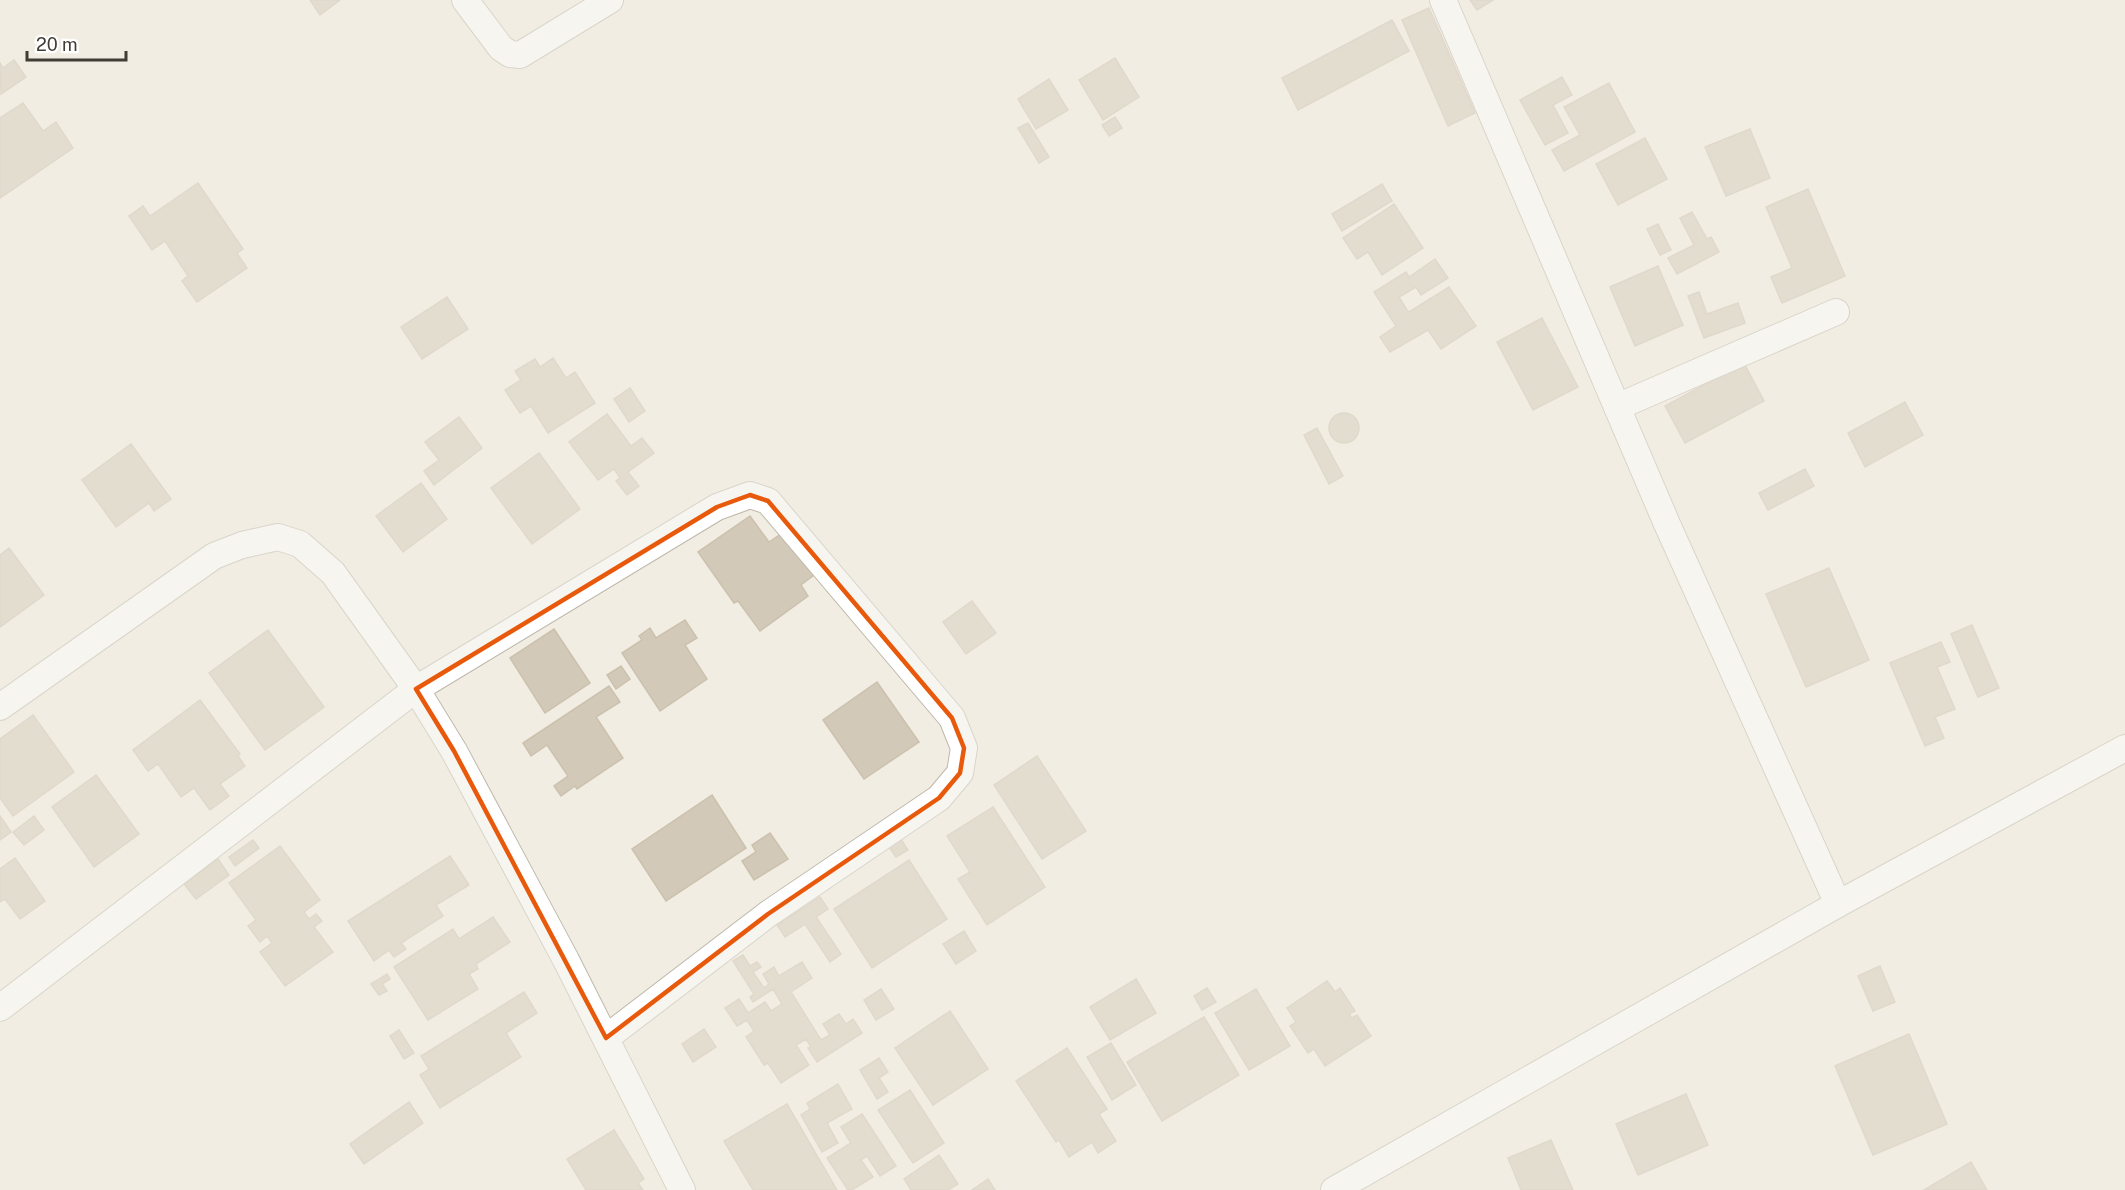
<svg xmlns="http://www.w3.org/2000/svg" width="2125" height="1190" font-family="'Public Sans',sans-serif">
  <rect width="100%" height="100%" fill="#f1ede3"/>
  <g fill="#d2c9b9" stroke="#ccc1ad" stroke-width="1.5">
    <path d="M310 0H340L320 15Z"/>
    <path d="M1470 0H1493L1477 10Z"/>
    <path d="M1429 8 1475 113 1448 126 1402 20Z"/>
    <path d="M1392 20 1409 51 1298 110 1282 78Z"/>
    <path d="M1115 58 1139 97 1103 120 1079 80Z"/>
    <path d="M14 60 26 77 1 94 0 63 3 68Z"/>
    <path d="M1562 77 1572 95 1553 105 1568 133 1545 145 1520 100Z"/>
    <path d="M1049 79 1068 110 1036 129 1018 99Z"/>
    <path d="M1609 83 1635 132 1564 171 1552 150 1580 135 1564 107Z"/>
    <path d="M23 103 43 131 56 122 73 148 0 198V118Z"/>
    <path d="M1115 117 1122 128 1109 136 1102 125Z"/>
    <path d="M1028 123 1049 157 1039 163 1018 128Z"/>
    <path d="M1750 129 1770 178 1726 196 1705 147Z"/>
    <path d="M1645 138 1667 179 1618 205 1596 164Z"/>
    <path d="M198 183 243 249 237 253 247 268 197 302 182 281 188 276 165 241 152 250 129 216 143 206 150 216Z"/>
    <path d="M1382 184 1392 201 1342 231 1332 214Z"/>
    <path d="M1808 189 1845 276 1782 303 1771 277 1792 268 1766 207Z"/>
    <path d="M1394 204 1423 248 1382 275 1368 252 1357 259 1343 238Z"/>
    <path d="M1692 212 1707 239 1711 237 1719 252 1677 274 1668 258 1694 245 1680 218Z"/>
    <path d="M1658 224 1671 250 1660 255 1647 229Z"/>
    <path d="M1435 259 1448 278 1421 295 1416 287 1399 297 1407 310 1409 312 1449 287 1476 326 1441 349 1428 330 1390 352 1380 337 1396 326 1374 292 1406 272 1409 277Z"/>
    <path d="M1658 266 1683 325 1635 346 1610 287Z"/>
    <path d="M1699 292 1707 314 1738 303 1745 323 1704 338 1688 296Z"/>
    <path d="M447 297 468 329 422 359 401 327Z"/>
    <path d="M1542 318 1578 387 1533 410 1497 342Z"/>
    <path d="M553 358 566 378 575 372 595 403 548 433 531 406 520 413 505 390 521 380 515 371 535 359 540 367Z"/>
    <path d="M1744 363 1764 401 1685 443 1665 406Z"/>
    <path d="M630 388 645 411 629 422 614 399Z"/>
    <path d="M1905 402 1923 435 1865 467 1848 433Z"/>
    <circle cx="1344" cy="428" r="15"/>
    <path d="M607 414 631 446 642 438 654 453 628 472 639 486 627 495 616 481 620 478 614 469 598 480 569 442Z"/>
    <path d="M459 417 482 448 434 485 424 471 439 460 425 442Z"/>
    <path d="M1317 428 1343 476 1329 484 1304 435Z"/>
    <path d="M131 444 171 499 154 511 149 503 116 527 82 480Z"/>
    <path d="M539 453 580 509 532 544 491 488Z"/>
    <path d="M1805 469 1814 486 1768 510 1759 493Z"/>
    <path d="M421 483 447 519 403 552 376 516Z"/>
    <path d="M750 516 769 542 784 532 814 575 801 585 808 596 760 631 738 601 734 603 698 552Z"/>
    <path d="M9 548 44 595 0 627V555Z"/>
    <path d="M1829 568 1869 660 1806 687 1766 594Z"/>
    <path d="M972 601 996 633 966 654 943 622Z"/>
    <path d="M685 620 697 638 685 645 707 679 660 711 622 653 642 640 639 636 650 628 656 638Z"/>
    <path d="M1972 625 1999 688 1978 697 1951 634Z"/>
    <path d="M554 629 590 683 545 713 510 658Z"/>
    <path d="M268 630 324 707 265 750 209 673Z"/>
    <path d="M1941 642 1950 662 1937 667 1955 709 1935 717 1944 738 1925 746 1890 663Z"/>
    <path d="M621 666 630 679 616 689 607 675Z"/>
    <path d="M877 682 919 742 864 779 823 720Z"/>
    <path d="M609 686 620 702 596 717 623 758 577 789 575 786 561 796 554 786 568 776 547 745 531 756 523 743Z"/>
    <path d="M200 700 240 754 238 756 245 766 220 784 229 796 210 810 194 788 181 797 158 764 148 771 133 750Z"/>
    <path d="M33 715 74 772 13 816 0 798V739Z"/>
    <path d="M1037 756 1086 831 1042 859 994 785Z"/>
    <path d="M96 775 139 834 94 867 52 807Z"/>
    <path d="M712 795 746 848 666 901 632 849Z"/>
    <path d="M993 807 1045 887 987 925 958 879 970 872 947 836Z"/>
    <path d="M0 816 11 832 0 840Z"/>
    <path d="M34 816 44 830 24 845 13 832Z"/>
    <path d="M770 833 788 859 754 880 742 861 756 852 752 845Z"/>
    <path d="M899 836 908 850 896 857 887 844Z"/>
    <path d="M253 840 259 848 235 866 229 857Z"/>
    <path d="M280 846 320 900 304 912 309 919 316 914 322 921 314 927 333 952 285 986 260 952 272 943 267 936 260 942 248 926 256 920 229 883Z"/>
    <path d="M450 856 469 885 436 905 443 916 401 943 406 949 394 957 389 950 374 961 348 921Z"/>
    <path d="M15 858 45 901 20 919 5 899 0 902V869Z"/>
    <path d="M218 859 229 875 196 899 184 884Z"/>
    <path d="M909 860 947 919 872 968 834 909Z"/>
    <path d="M820 897 828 909 816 917 841 954 830 962 805 924 785 937 777 925Z"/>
    <path d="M493 917 510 942 476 964 478 969 469 974 478 989 428 1020 394 967 453 929 459 939Z"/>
    <path d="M964 931 976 951 956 964 943 944Z"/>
    <path d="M743 955 750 966 757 962 761 967 753 972 764 988 769 984 763 974 774 967 779 976 802 962 812 978 791 992 821 1040 830 1035 823 1024 839 1014 846 1024 853 1019 862 1033 817 1062 808 1048 811 1047 806 1039 796 1045 809 1065 781 1083 768 1063 764 1065 746 1037 754 1031 747 1020 737 1026 725 1008 739 999 748 1013 765 1002 771 1011 782 1004 773 989 753 1002 750 997 754 994 733 961Z"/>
    <path d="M1880 966 1895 1002 1873 1011 1858 976Z"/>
    <path d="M387 974 390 979 382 984 387 991 379 995 371 984Z"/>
    <path d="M1136 979 1156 1013 1110 1040 1090 1007Z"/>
    <path d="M1327 981 1335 992 1340 988 1355 1011 1349 1014 1352 1018 1357 1015 1371 1036 1325 1066 1314 1049 1308 1053 1290 1026 1296 1022 1287 1008Z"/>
    <path d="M1207 988 1216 1002 1202 1010 1194 996Z"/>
    <path d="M881 989 894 1009 876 1020 864 1000Z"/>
    <path d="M1256 989 1290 1046 1249 1070 1215 1013Z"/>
    <path d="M524 992 537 1013 506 1033 521 1057 440 1108 420 1075 429 1069 421 1056Z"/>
    <path d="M950 1011 988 1069 933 1105 895 1048Z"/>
    <path d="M1204 1017 1239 1075 1162 1121 1127 1062Z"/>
    <path d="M704 1029 716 1047 693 1062 682 1044Z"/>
    <path d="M399 1030 414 1053 404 1059 390 1036Z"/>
    <path d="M1909 1034 1947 1124 1873 1155 1835 1066Z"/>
    <path d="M1111 1043 1136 1085 1112 1100 1087 1057Z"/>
    <path d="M1067 1048 1107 1109 1099 1114 1116 1141 1098 1153 1092 1142 1069 1157 1059 1140 1056 1142 1016 1081Z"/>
    <path d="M879 1058 888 1072 879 1078 888 1092 877 1099 860 1070Z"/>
    <path d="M838 1084 852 1109 827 1123 838 1143 822 1152 801 1115 810 1109 807 1103Z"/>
    <path d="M910 1090 944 1143 913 1163 878 1110Z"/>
    <path d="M1686 1094 1708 1145 1638 1175 1616 1124Z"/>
    <path d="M409 1102 423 1123 364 1164 350 1144Z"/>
    <path d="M787 1104 837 1190H753L724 1141Z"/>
    <path d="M862 1114 896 1166 880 1176 867 1156 861 1160 873 1177 852 1190H848L827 1158 851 1143 841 1127Z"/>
    <path d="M614 1130 644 1179 638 1183 643 1190H586L567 1159Z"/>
    <path d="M1551 1140 1573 1190H1521L1508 1158Z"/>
    <path d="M939 1155 958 1184 948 1190H911L904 1179Z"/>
    <path d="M1971 1162 1987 1190H1924Z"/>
    <path d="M988 1179 995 1190H972Z"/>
  </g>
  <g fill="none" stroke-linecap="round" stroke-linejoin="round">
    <g stroke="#bfb8aa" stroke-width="28">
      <g id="minor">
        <path d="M465 0 501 48 510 54 520 55 610 0"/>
        <path d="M1443 0 1667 524 1838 904"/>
        <path d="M1617 407 1836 312"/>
        <path d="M0 707 214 556 242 545 278 537 300 544 333 573 416 689 454 751 566 960 682 1190"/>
        <path d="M0 1008 416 689 717 507 750 495 768 501 952 718 964 748 960 773 939 798 768 914 606 1038"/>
        <path d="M1334 1190 1838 904 2125 748"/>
      </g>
    </g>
    <use href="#minor" stroke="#fff" stroke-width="26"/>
  </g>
  <path d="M0 0H2125V1190H0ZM750 495 768 501 952 718 964 748 960 773 939 798 768 914 606 1038 454 751 416 689 717 507Z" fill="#f1ede3" fill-opacity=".55" fill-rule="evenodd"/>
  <path fill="none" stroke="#e8590c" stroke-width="4.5" stroke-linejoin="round" d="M750 495 768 501 952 718 964 748 960 773 939 798 768 914 606 1038 454 751 416 689 717 507Z"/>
  <path d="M27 51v9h99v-9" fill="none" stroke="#423d34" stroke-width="3"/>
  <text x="36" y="51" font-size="18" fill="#423d34" stroke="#ffffff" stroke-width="4.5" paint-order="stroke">20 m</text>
</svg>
